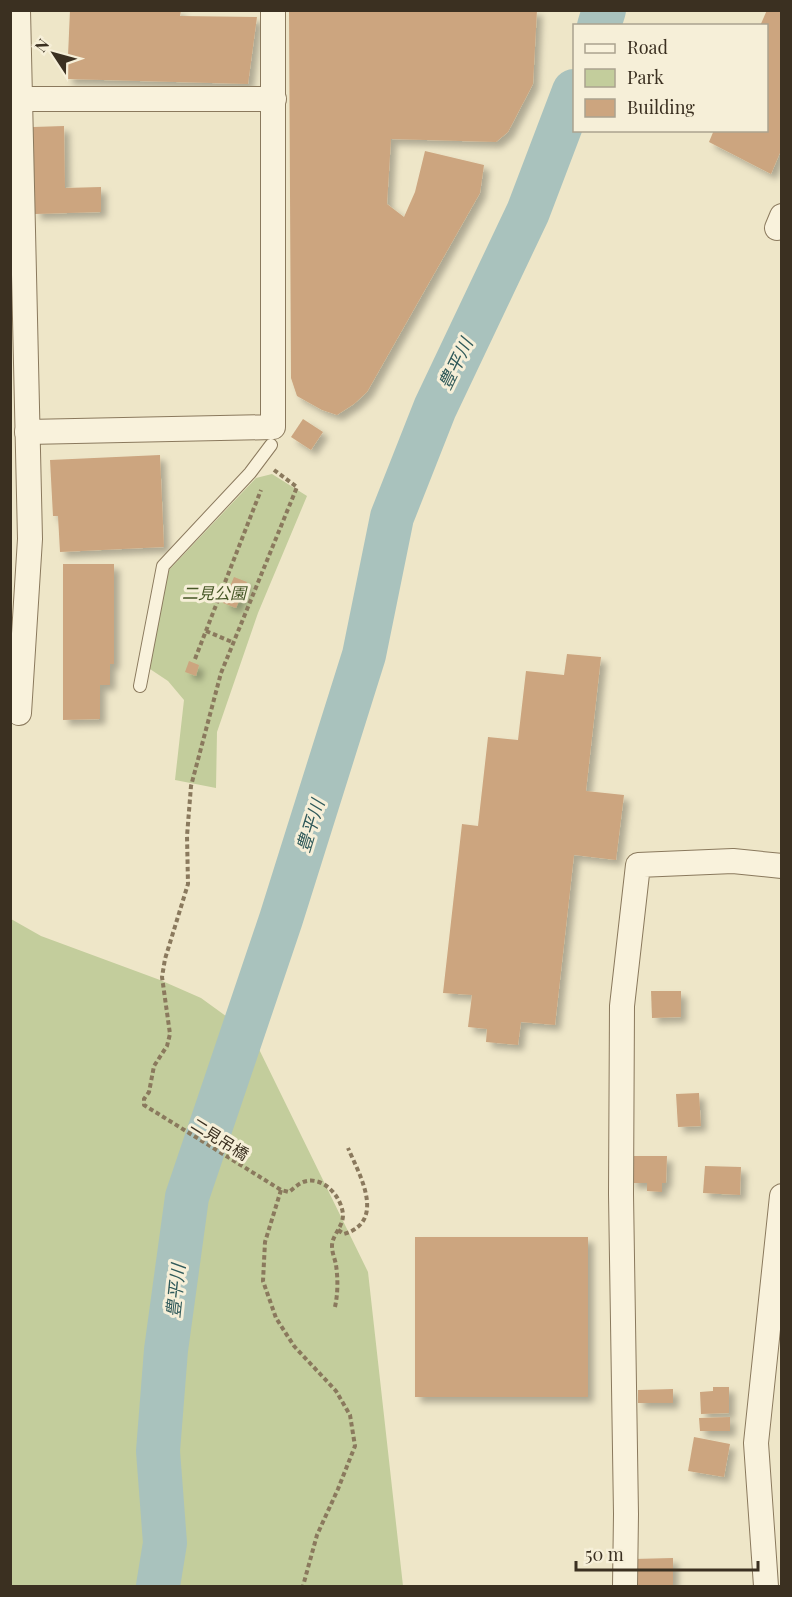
<svg xmlns="http://www.w3.org/2000/svg" width="792" height="1597" font-family="'Playfair Display','Noto Sans JP',serif">
  <defs>
    <filter id="shadow"><feDropShadow dx="5.5" dy="5.5" stdDeviation="3" flood-color="#0004"/></filter>
  </defs>
  <rect width="100%" height="100%" fill="#eee6c8"/>
  <g fill="#c3cd9c">
    <path d="M272 474 307 496 258 613 217 732 216 788 175 780 184 700 168 681 147 667 169 570 256 478Z"/>
    <path d="M11 919 41 936 160 980 201 998 252 1035 368 1272 403 1586H11Z"/>
  </g>
  <g fill="none" stroke-linecap="round" stroke-linejoin="round">
    <g stroke="#a9c2bd" stroke-width="44">
      <path d="M599 26 604 10"/>
      <path d="M158 1586 165 1543 158 1451 166 1350 187 1197 281 919 364 655 392 517 435 408 528 212 574 91"/>
    </g>
  </g>
  <g fill="#cca57f" filter="url(#shadow)">
    <path d="M70 10H181L180 16 257 17 248 84 67 79Z"/>
    <path d="M289 10H537L533 84 508 132 496 142 391 139 387 204 404 217 415 192 425 151 484 165 480 193 367 392 354 404 337 415 322 410 297 396 291 378Z"/>
    <path d="M767 10H782V148L771 174 709 142 714 130H766V26H760Z"/>
    <path d="M64 126 65 188 101 187V212L35 214 33 127Z"/>
    <path d="M303 419 323 432 311 450 291 437Z"/>
    <path d="M160 455 164 547 60 552 58 516H53L50 460Z"/>
    <path d="M63 564H114V664H110V685H100V719L63 720Z"/>
    <path d="M234 577 247 582 236 608 223 603Z"/>
    <path d="M567 654 601 657 586 791 624 795 616 860 574 855 555 1025 521 1022 518 1045 486 1042 487 1029 468 1027 472 995 443 993 462 824 478 826 488 737 518 740 526 671 564 675Z"/>
    <path d="M189 661 199 665 196 676 185 672Z"/>
    <path d="M651 991H681V1017L652 1018Z"/>
    <path d="M699 1093 701 1126 678 1127 676 1094Z"/>
    <path d="M631 1156H667L666 1183H662V1192L647 1191V1183H631Z"/>
    <path d="M705 1166 741 1167 740 1195 703 1193Z"/>
    <rect x="415" y="1237" width="173" height="160"/>
    <path d="M713 1387H729V1413L701 1414 700 1392 713 1391Z"/>
    <path d="M673 1389V1403H638V1390Z"/>
    <path d="M730 1417V1431H700L699 1418Z"/>
    <path d="M694 1437 730 1444 724 1477 688 1471Z"/>
    <path d="M673 1558V1586H633V1559Z"/>
  </g>
  <g fill="none" stroke-linecap="round" stroke-linejoin="round">
    <g stroke="#8a795d" stroke-width="14">
      <path id="service" d="M140 686 163 566 250 473 271 445"/>
    </g>
    <g stroke="#8a795d" stroke-width="26">
      <g id="minor">
        <path d="M18 10 30 539 19 713"/>
        <path d="M19 99H274"/>
        <path d="M777 228 782 216"/>
        <path d="M27 432 273 427V10"/>
        <path d="M625 1586 626 1514 621 1194 622 1006 638 865 733 861 782 866"/>
        <path d="M766 1586 756 1443 782 1196"/>
      </g>
    </g>
    <g stroke="#8a795d" stroke-width="4" stroke-dasharray="4.5 3" stroke-linecap="butt">
      <path d="M274 470 297 487 221 673 191 786 187 836 188 884 165 959 162 977 170 1034 167 1046 154 1066 149 1092 144 1099V1105L281 1190 289 1192C293 1189 297 1185 301 1183 321 1173 342 1196 343 1215 343 1227 332 1235 332 1246 332 1253 335 1259 336 1265 338 1279 338 1293 335 1307"/>
      <path d="M206 631 232 642"/>
      <path d="M195 659 261 490"/>
      <path d="M281 1190 265 1242 263 1281 276 1318 294 1346 336 1391 350 1415 355 1446 338 1489 317 1535 303 1586"/>
      <path d="M338 1230 344 1234C387 1221 359 1174 348 1148"/>
    </g>
    <use href="#service" stroke="#f9f2dc" stroke-width="12"/>
    <use href="#minor" stroke="#f9f2dc" stroke-width="24"/>
  </g>
  <g text-anchor="middle" stroke-width="6" stroke-linejoin="round" paint-order="stroke">
    <g font-size="16" font-style="italic" fill="#475727" stroke="#f6efd8">
      <text x="214" y="599">二見公園</text>
    </g>
    <g font-size="16" fill="#3b3021" stroke="#f6efd8">
      <text transform="translate(220 1139) rotate(32)" y="6">二見吊橋</text>
    </g>
    <g font-size="18" font-style="italic" fill="#305a5a" stroke="#f6efd8">
      <text transform="translate(456 364) rotate(-64)" y="6">豊平川</text>
      <text transform="translate(311 826) rotate(-73)" y="6">豊平川</text>
      <text transform="translate(176 1291) rotate(-84)" y="6">豊平川</text>
    </g>
  </g>
  <rect width="792" height="1597" fill="none" stroke="#3b3021" stroke-width="24"/>
  <rect x="573" y="24" width="195" height="108" fill="#f6efd8" stroke="#aba38f" stroke-width="1.5"/>
  <rect x="585" y="44" width="30" height="9" fill="#f9f2dc" stroke="#aba38f" stroke-width="1.5"/>
  <text x="627" y="54" font-size="18" fill="#3b3021">Road</text>
  <rect x="585" y="69" width="30" height="18" fill="#c3cd9c" stroke="#aba38f" stroke-width="1.5"/>
  <text x="627" y="84" font-size="18" fill="#3b3021">Park</text>
  <rect x="585" y="99" width="30" height="18" fill="#cca57f" stroke="#aba38f" stroke-width="1.5"/>
  <text x="627" y="114" font-size="18" fill="#3b3021">Building</text>
  <g transform="translate(54 54) rotate(306)" stroke="#f6efd8" stroke-width="4.5" paint-order="stroke">
  <path d="M0-4.5L10 22L0 15L-10 22Z" fill="#3b3021"/>
  <text y="-9" font-size="16" font-weight="bold" text-anchor="middle" fill="#3b3021">N</text>
  </g>
  <path d="M576 1561v9h182v-9" fill="none" stroke="#3b3021" stroke-width="3"/>
  <text x="585" y="1561" font-size="18" fill="#3b3021" stroke="#f6efd8" stroke-width="4.5" paint-order="stroke">50 m</text>
</svg>
